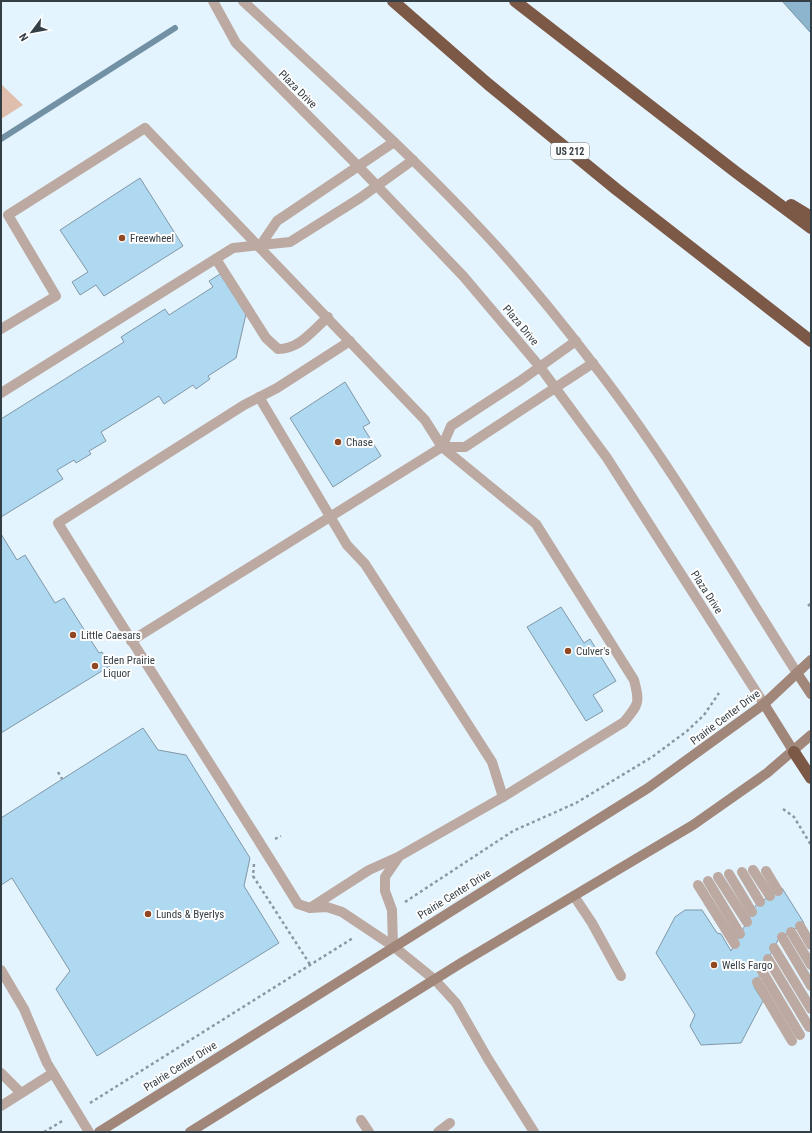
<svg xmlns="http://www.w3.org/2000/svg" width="812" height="1133" viewBox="0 0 812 1133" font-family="'Roboto Condensed',sans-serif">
<rect width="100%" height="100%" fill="#e4f4fe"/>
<!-- green -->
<polygon fill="#dfbeae" points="1,84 23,105 1,119"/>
<!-- water -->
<polygon fill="#8db5cd" stroke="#7291a4" points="782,1 811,1 811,32 810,32"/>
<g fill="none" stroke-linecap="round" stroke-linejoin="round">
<!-- stream -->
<polyline stroke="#7291a4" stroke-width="6" points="1,139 175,28"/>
</g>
<!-- building -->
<g fill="#afd8f1" stroke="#8098a7">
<polygon points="140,178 183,246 104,296 96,285 80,295 72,282 88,272 60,230"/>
<polygon points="220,274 246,314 236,358 208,376 210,379 196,389 193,385 164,404 159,396 101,432 106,441 89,451 91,454 76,463 74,460 57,470 63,479 1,517 1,419 124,342 121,337 165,309 169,315 213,287 209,281"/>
<polygon points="345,382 370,423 363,427 381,456 333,487 290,418"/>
<polygon points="1,534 17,560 25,555 55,603 64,598 99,653 102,652 110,666 1,733"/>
<polygon points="561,607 584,643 590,639 616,681 593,695 603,711 586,721 527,627"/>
<polygon points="143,728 158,750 186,755 250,858 244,886 279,943 97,1056 56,989 70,971 12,878 1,885 1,818"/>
<polygon points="782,888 804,923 778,940 754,987 763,1001 741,1043 701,1045 690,1026 695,1015 656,953 675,917 685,910 702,910 717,933 721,934 731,951 756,905"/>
</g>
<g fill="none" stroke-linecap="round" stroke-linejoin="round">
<!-- path -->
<g stroke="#8b98a1" stroke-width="2.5" stroke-dasharray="3 3" stroke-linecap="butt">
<polyline points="808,606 811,603"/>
<polyline points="58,772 62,779"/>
<polyline points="783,809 794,817 811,845"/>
<polyline points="275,839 281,836"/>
<polyline points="254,864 253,876 311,966"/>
<polyline points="405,902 513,831 576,803 652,757 687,731 704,715 719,693"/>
<polyline points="90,1103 353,938"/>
<polyline points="44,1132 64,1120"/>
</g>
<!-- service -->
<g stroke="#bca9a1" stroke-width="10">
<polyline points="260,246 277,221 394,142"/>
<path d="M 216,259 L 266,338 L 278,349 C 300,349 313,330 328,317"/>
<path d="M 1,329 L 56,296 L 8,215 L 145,128 L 425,420 L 442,447 L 536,524 L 634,680 C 640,703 639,704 624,722 L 503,797 L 398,857 L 369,870 L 310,908"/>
<path d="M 350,341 L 277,388 L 244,405 L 58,523 C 137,651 219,776 298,904 L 310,908 L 327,907 L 342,912 L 393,946 L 435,980 L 456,1003 L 488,1059 L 534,1132"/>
<polyline points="1,393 233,248 290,242 360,198 413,160"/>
<polyline points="259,397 347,545 365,564 492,762 503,797"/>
<polyline points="442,447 451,426 520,381 576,341"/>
<polyline points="131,641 442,447 465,447 593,363"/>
<polyline points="753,870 770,896"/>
<polyline points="766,871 778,891"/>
<polyline points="742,872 760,902"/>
<polyline points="729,874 752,912"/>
<polyline points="718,877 747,922"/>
<polyline points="708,881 740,934"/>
<polyline points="698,885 735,944"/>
<polyline points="574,896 592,923 621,976"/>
<polyline points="800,926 811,945"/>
<polyline points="791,932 811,965"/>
<polyline points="782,937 811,986"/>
<polyline points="393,946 392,910 385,891 385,877 398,858"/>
<polyline points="774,948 811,1009"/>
<polyline points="768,959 809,1027"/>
<polyline points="1,970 24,1009 47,1063 89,1132"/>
<polyline points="762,971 800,1035"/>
<polyline points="757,982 792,1041"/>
<polyline points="1,1073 21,1093"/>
<polyline points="1,1106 53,1073"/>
<polyline points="361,1120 369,1132"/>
<polyline points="438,1132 450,1123"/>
</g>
<!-- tertiary -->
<g stroke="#bca9a1" stroke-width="10">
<polyline points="213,1 236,43 359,167 464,277 540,367 607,458 764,704"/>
<path d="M 243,1 C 330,82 419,161 499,249 C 531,285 562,323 591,361 C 668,459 730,568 797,673"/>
</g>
<!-- secondary -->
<g stroke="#a1867a" stroke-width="10">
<polyline points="797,673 811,694"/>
<polyline points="764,704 794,752"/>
<polyline points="99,1132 648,788 764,704 811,660"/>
<polyline points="190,1132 461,963 693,825 767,773 811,735"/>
</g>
<!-- motorway -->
<g stroke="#7c5846" stroke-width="12">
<polyline points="393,1 488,84 616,189 811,341"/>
<polyline points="515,1 737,173 811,228"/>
<polyline points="791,205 811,217"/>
<polyline points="794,752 811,778"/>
</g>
</g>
<!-- markers -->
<g fill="#8f4822" stroke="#fefefe" stroke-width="1.5">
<circle cx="122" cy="238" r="4"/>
<circle cx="338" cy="442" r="4"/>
<circle cx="73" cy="635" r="4"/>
<circle cx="568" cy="651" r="4"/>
<circle cx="95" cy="666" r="4"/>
<circle cx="148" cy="914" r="4"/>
<circle cx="714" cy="965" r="4"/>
</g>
<g text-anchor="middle" stroke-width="4" stroke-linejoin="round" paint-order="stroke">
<!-- shield labels -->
<rect fill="#fefefe" stroke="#71787c" stroke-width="1" x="551" y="143" width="38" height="16" rx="3"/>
<g font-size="10" font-weight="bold" fill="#343e45">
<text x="570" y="155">US 212</text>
</g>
<!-- street labels -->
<g font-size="11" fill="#343e45" stroke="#fefefe">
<text transform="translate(298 89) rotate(45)" y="4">Plaza Drive</text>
<text transform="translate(521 325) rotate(50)" y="4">Plaza Drive</text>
<text transform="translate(707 592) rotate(57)" y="4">Plaza Drive</text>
<text transform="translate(725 717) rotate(-37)" y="4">Prairie Center Drive</text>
<text transform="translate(454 894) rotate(-32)" y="4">Prairie Center Drive</text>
<text transform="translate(180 1066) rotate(-32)" y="4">Prairie Center Drive</text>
</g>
<!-- poi labels -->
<g font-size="11" fill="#343e45" stroke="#fefefe" text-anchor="start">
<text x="130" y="242">Freewheel</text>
<text x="346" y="446">Chase</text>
<text x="81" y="639">Little Caesars</text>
<text x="576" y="655">Culver's</text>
<text x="103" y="664">Eden Prairie<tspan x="103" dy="13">Liquor</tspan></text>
<text x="156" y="918">Lunds &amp; Byerlys</text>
<text x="722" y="969">Wells Fargo</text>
</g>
</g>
<!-- border -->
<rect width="812" height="1133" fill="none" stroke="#343e45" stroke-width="4"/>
<!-- north arrow -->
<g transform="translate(32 32) rotate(238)" stroke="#fefefe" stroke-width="3" paint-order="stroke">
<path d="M0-3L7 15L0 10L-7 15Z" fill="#343e45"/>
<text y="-6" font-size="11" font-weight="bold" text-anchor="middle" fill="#343e45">N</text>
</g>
</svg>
